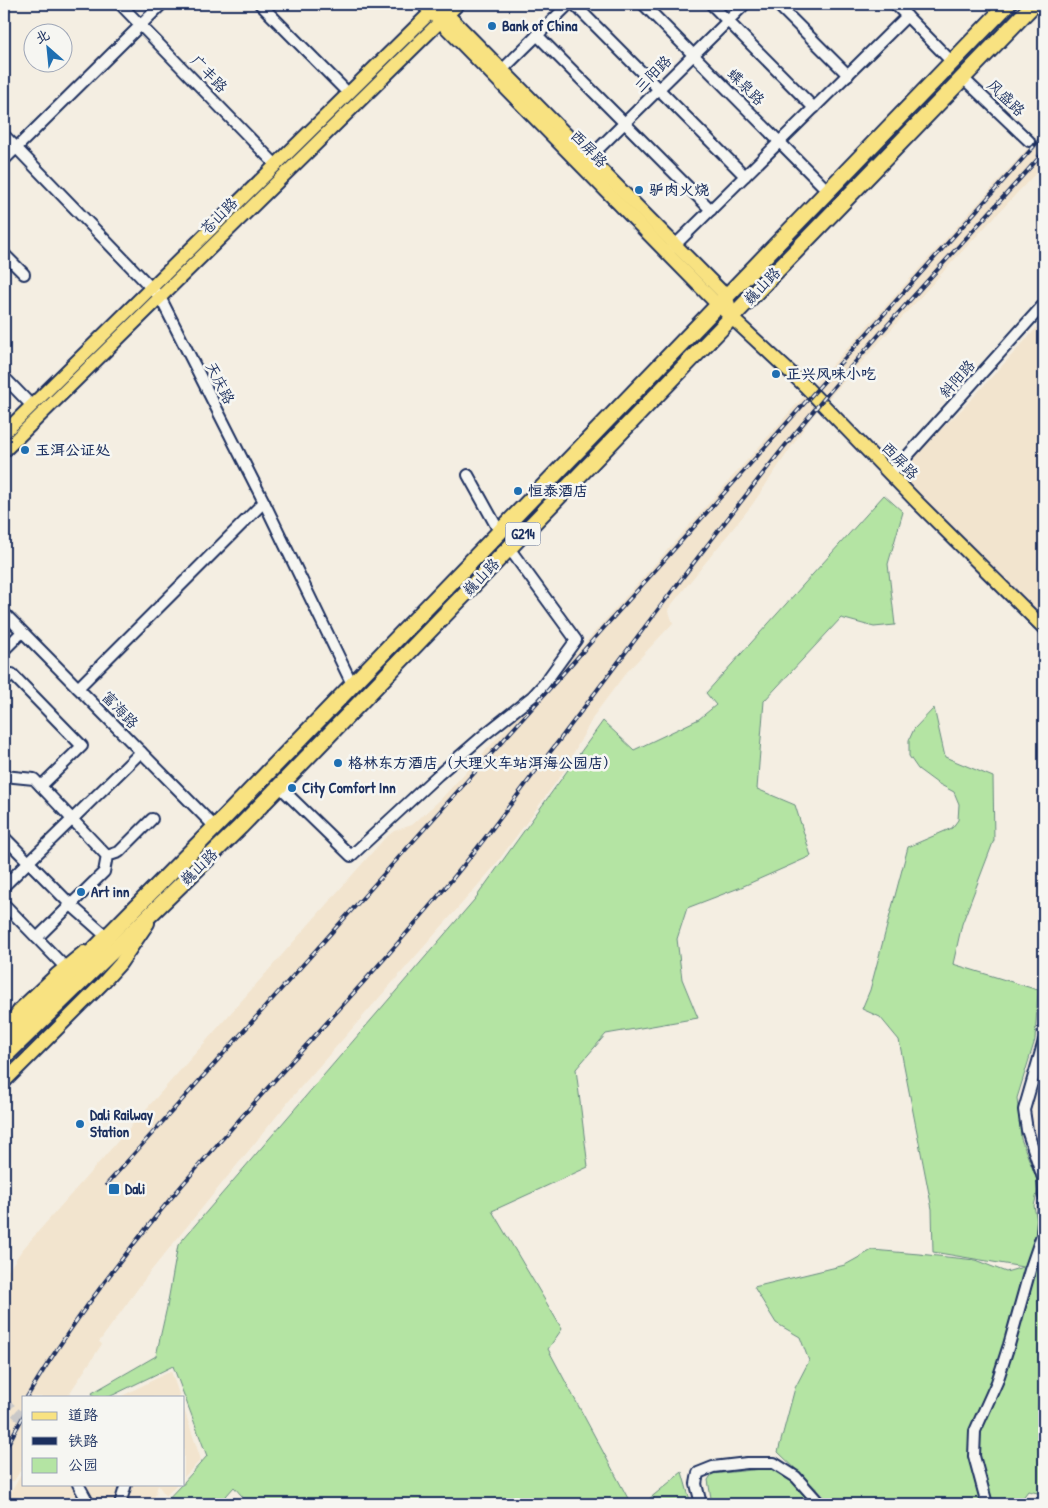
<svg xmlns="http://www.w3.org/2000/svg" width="1048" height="1508" viewBox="0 0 1048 1508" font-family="'Patrick Hand','LXGW WenKai TC',sans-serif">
<rect width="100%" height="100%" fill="#f4eee2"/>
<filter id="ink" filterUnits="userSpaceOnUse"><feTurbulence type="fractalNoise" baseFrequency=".02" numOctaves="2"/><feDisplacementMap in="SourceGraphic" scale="10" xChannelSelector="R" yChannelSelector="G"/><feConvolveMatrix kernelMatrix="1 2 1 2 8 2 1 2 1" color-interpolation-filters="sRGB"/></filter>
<g filter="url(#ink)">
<!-- built -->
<g fill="#f2e4ce">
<polygon points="1044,130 1044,159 1037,166 1036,173 953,261 811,418 752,505 668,609 673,623 625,674 595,714 562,774 493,868 293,1096 150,1272 99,1342 102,1344 67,1397 24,1397 24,1465 14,1481 11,1481 4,1493 4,1277 22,1250 384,839 394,831 412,825 440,800 576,653 796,405"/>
<polygon points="1044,320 1044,617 897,472 964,407"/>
<polygon points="171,1371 180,1397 120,1397"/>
<polygon points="184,1409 201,1460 184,1477"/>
<polygon points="24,1470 24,1484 177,1484 166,1496 158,1485 153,1504 4,1504"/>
</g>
<!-- green -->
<g fill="#b4e4a3" stroke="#688a80">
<polygon points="884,495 903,512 888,564 895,625 874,627 841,618 764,701 757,789 795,805 811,856 739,888 687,908 677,939 682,979 698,1018 606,1034 576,1069 588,1167 492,1211 562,1329 548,1349 631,1504 249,1504 234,1487 219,1504 163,1504 182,1484 184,1484 184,1482 207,1456 173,1366 109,1397 94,1397 92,1393 156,1356 167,1307 178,1245 475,899 603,721 634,750 699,719 716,705 706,693"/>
<polygon points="934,708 945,757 993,777 994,840 962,924 953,964 1038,990 1035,1040 1017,1098 1021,1139 1039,1185 1034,1206 1044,1255 1044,1482 1038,1493 1028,1491 1022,1499 1022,1504 832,1504 778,1452 795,1388 809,1361 800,1337 776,1323 754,1287 845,1265 872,1250 919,1254 975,1260 1006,1272 1023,1267 933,1252 932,1209 899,1040 880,1017 862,1009 870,990 908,847 952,828 958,820 959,804 954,792 937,783 918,769 909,756 909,740 914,729"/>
<polygon points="773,1468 793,1479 816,1504 712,1504 708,1480 712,1474"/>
<polygon points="682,1472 691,1504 643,1504"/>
</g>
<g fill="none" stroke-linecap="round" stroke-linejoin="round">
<!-- minor-tunnel -->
<g stroke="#c9c8c8" stroke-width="10" stroke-dasharray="10 5" stroke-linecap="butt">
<polyline points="1029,141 1044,157"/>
<polyline points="4,1402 24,1420"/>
</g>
<!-- minor casing -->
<g stroke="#1b2f5e" stroke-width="14">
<g id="minor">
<polyline points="120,4 276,165"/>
<polyline points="260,4 348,93"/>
<polyline points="574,4 745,176"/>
<polyline points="643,4 828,191"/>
<polyline points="711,4 814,108"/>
<polyline points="777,4 848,75"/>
<polyline points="895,4 952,62"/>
<polyline points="537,35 711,210"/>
<polyline points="497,75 569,4"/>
<polyline points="963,78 1029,141"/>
<polyline points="4,135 160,297 264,502 352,684"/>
<polyline points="4,160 162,4"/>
<polyline points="584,163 745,4"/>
<polyline points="671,249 907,16"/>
<polyline points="4,254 24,274"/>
<polyline points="4,377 32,406"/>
<polyline points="891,474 1044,304"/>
<polyline points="468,475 499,531"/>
<polyline points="4,613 215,827"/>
<polyline points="4,650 22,632"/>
<polyline points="4,682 12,674 82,746 41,786"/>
<polyline points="78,688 264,502"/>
<polyline points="4,776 34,779 107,856"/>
<polyline points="279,786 351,856 438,775 484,735 533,696 544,684 576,640 509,548"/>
<polyline points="4,837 71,905 107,937"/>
<polyline points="107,856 119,852 152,819"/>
<polyline points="4,886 141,752"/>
<polyline points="4,904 65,967"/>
<polyline points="37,938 104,872 107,856"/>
<polyline points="1044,1041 1024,1110 1027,1130 1043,1178 1044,1196"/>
<polyline points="78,1484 89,1504"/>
<polyline points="120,1504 126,1484"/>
<polyline points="701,1504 696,1484 698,1473 713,1467 747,1463 774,1463 796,1477 820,1504"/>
<polyline points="987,1504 974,1456 975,1431 997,1382 1009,1345 1030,1270 1042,1235 1044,1207"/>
</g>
</g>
<!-- major casing -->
<g stroke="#1b2f5e" stroke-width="16">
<g id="major">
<polyline points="423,4 718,305 805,386 919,504 1044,628"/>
<polyline points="442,9 726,296 729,305"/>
<polyline points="4,433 439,4"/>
<polyline points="4,451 458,4"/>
<polyline points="4,1031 21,1008 56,975 84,952"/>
<polyline points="4,1082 102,984 120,964 148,923"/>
</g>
</g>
<!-- highway casing -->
<g stroke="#1b2f5e" stroke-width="19">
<g id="highway">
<polyline points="4,1041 227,815 1008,4"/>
<polyline points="4,1057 240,827 1034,4"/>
</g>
</g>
<!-- minor -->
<use href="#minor" stroke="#f6f6f2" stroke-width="10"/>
<!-- major -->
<use href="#major" stroke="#f8e281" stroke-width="12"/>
<!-- highway -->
<use href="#highway" stroke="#f8e281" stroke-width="15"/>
<!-- rail casing -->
<g stroke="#1b2f5e" stroke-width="4">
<g id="rail">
<polyline points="107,1184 1044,135"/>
<path d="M 27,1397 C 145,1199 319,1044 463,866 C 497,824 528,780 561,738 C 631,645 700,553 772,462 C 857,354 953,254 1044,152"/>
<polyline points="4,1451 24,1415"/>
</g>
</g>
<!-- rail -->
<use href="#rail" stroke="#f6f6f2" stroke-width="2" stroke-dasharray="5.5" stroke-linecap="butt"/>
</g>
</g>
<!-- markers -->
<g fill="#1f6fb2" stroke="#f6f6f2" stroke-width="2">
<circle cx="492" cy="26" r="5"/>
<circle cx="639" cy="190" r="5"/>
<circle cx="776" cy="374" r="5"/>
<circle cx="25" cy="450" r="5"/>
<circle cx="518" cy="491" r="5"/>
<circle cx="338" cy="763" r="5"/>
<circle cx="292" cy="788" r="5"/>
<circle cx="81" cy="892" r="5"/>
<circle cx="80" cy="1124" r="5"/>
<rect x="108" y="1183" width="12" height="12" rx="2.5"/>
</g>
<g text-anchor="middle" stroke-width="5" stroke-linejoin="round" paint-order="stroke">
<!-- shield labels -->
<rect fill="#f6f6f2" stroke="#5d6b8a" stroke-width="1" x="505.5" y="522.5" width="35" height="23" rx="4"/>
<g font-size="14" font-weight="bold" fill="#1b2f5e">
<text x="523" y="539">G214</text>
</g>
<!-- poi labels -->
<g font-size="15" font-weight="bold" fill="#1b2f5e" stroke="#f6f6f2" text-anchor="start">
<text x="502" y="31">Bank of China</text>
<text x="649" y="195">驴肉火烧</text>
<text x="786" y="379">正兴风味小吃</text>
<text x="35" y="455">玉洱公证处</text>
<text x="528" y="496">恒泰酒店</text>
<text x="348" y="768">格林东方酒店（大理火车站洱海公园店）</text>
<text x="302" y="793">City Comfort Inn</text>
<text x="91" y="897">Art inn</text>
<text x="90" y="1120">Dali Railway<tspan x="90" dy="17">Station</tspan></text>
<text x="125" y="1194">Dali</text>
</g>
<!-- street labels -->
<g font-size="15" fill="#1b2f5e" stroke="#f6f6f2">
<text transform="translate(209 74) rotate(46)" y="5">广丰路</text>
<text transform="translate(653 74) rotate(-45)" y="5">三阳路</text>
<text transform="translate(746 87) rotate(45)" y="5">蝶泉路</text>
<text transform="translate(1006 98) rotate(44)" y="5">风盛路</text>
<text transform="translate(589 149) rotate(46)" y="5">西屏路</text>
<text transform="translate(219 216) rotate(-45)" y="5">苍山路</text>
<text transform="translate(762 286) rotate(-46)" y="5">巍山路</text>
<text transform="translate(957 379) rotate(-48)" y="5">斜阳路</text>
<text transform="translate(220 383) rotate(63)" y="5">天庆路</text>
<text transform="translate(900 461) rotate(46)" y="5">西屏路</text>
<text transform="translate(481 577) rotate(-46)" y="5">巍山路</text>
<text transform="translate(120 710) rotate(46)" y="5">富海路</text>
<text transform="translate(199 867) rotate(-44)" y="5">巍山路</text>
</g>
</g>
<!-- margin -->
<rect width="1048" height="1508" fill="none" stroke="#f6f6f2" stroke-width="20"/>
<rect x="10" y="10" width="1028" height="1488" fill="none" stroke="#1b2f5e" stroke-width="2" filter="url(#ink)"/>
<!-- legend -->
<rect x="22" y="1396" width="162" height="90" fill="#f6f6f2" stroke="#9ea6b7"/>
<rect x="32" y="1412" width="25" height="8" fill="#f8e281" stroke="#9ea6b7"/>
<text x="68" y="1420" font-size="15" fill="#1b2f5e">道路</text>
<rect x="32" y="1437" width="25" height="8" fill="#1b2f5e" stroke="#9ea6b7"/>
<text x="68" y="1446" font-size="15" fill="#1b2f5e">铁路</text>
<rect x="32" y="1458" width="25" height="15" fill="#b4e4a3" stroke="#9ea6b7"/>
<text x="68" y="1470" font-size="15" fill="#1b2f5e">公园</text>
<!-- north arrow -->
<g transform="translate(48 48) rotate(333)"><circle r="24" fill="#f6f6f2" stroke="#9ea6b7"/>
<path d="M0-4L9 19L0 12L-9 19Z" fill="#1f6fb2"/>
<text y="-8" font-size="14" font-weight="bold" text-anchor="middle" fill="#1b2f5e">北</text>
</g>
</svg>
